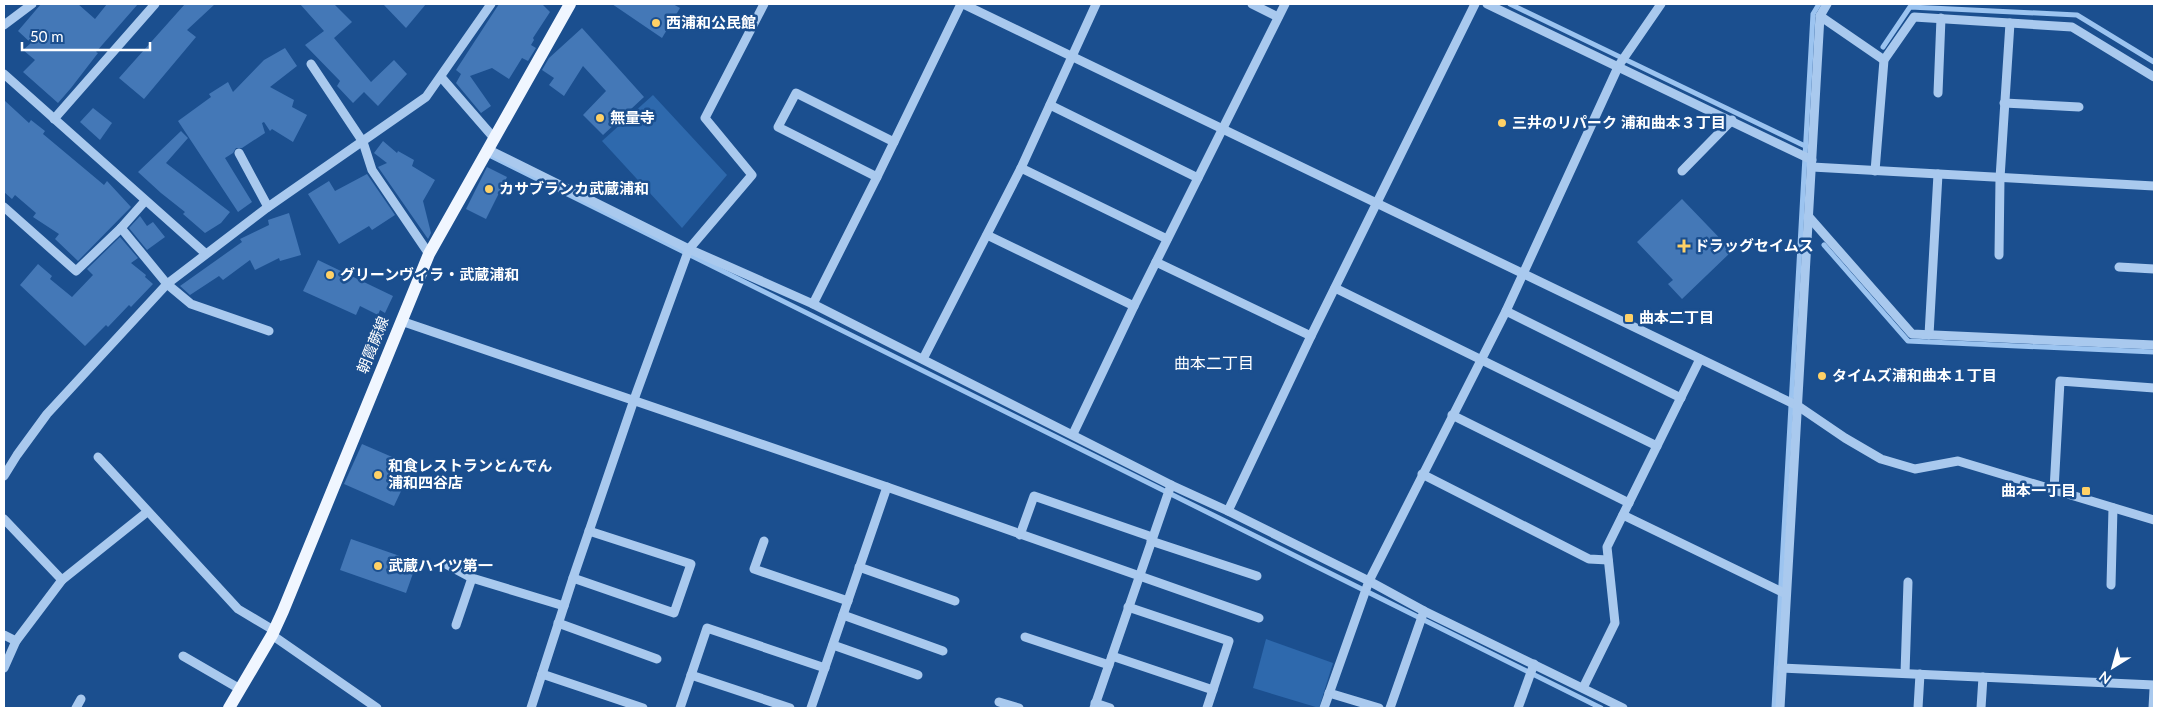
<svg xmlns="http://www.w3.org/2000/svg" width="2158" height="712" viewBox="0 0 2158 712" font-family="Lato,'Noto Sans JP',sans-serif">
<rect width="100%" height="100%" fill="#1b4f8f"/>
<!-- green -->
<g fill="#2e69ad">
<polygon points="653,95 727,175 682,228 602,141"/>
<polygon points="1266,639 1333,663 1319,708 1253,688"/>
</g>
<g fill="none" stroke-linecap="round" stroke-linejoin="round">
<!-- stream -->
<g stroke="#9cc4f0" stroke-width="5">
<polyline points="1510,4 1805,146"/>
<polyline points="1883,47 1910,7 2077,15 2154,62"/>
<polyline points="491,156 1601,708"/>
<polyline points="1824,245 1908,341 2154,352"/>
<polyline points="1774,708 1813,14 1819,4"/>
</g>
</g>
<!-- building -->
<g fill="#4478b7">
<polygon points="41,4 78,4 95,19 107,4 138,4 96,52 98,53 71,88 58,103 23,72 35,60 23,50 31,43 18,31"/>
<polygon points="185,4 215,4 187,30 196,37 144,99 119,78"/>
<polygon points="300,4 334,4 352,22 334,38 371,82 394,60 407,74 378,106 364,92 353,103 337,86 340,81 305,45 324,31"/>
<polygon points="383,4 426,4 406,28"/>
<polygon points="499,4 542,4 550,12 533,38 534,40 531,45 536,48 528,61 522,58 509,79 492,68 470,76 491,106 481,113 456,83 461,74 456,70"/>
<polygon points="612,4 673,4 680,8 662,38"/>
<polygon points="582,28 644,97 603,135 583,115 606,91 583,66 564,96 549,85 554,78 542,70 549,58"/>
<polygon points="285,48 297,66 270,87 294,100 292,107 307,115 293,142 272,129 270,131 264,122 262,123 265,133 242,148 236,148 233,153 225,158 252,202 238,212 178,121 211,97 209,94 228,82 233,92 264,60"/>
<polygon points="4,100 29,123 31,120 45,131 43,134 104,185 107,181 131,207 78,261 55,239 59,234 33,217 36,213 15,195 12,199 4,192"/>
<polygon points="93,108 112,123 100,140 80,122"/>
<polygon points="181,131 188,138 166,163 230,212 221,223 205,233 183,214 185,212 161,193 138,172"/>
<polygon points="383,141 397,153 398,151 414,160 412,166 435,180 423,201 431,233 428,239 378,167 387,163 374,153"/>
<polygon points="487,167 507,177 486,219 466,209"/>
<polygon points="367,174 395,215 372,230 369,226 339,244 308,194 329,181 335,191"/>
<polygon points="1682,199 1732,251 1682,299 1668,284 1673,280 1637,242"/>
<polygon points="289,213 301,255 280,261 279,258 255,270 250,260 223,280 219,276 190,295 180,286 242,242 240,239 269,225 268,220"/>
<polygon points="140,216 147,226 153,222 165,237 147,250 129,228"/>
<polygon points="120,237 138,258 131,263 146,275 145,277 153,284 131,307 129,305 108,327 106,325 85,346 20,285 38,264 52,276 50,279 72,297 93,275 87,269"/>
<polygon points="318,260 393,296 385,313 380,310 378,315 360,306 356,315 303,291"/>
<polygon points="362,444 413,466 394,506 344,484"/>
<polygon points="351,539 417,562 406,593 340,570"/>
</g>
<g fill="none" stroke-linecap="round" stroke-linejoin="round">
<!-- minor -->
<g stroke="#a9c9ee" stroke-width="9">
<polyline points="963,4 1798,406 1845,438 1881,459 1915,469 1958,461 2154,520"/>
<polyline points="1252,4 1278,17"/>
<polyline points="1487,4 1812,160"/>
<polyline points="1820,16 1884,60"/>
<polyline points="4,25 32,4"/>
<polyline points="311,64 363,142 372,170 429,254"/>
<polyline points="4,74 205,253"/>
<polyline points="441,77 494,138"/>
<polyline points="1938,93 1941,18"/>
<polyline points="2004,103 2079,107"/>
<polyline points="1050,105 1198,178"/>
<polyline points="54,119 155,4"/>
<polyline points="487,149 689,249 813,304 1171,485 1228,511 1369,581 1424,611 1623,708"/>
<polyline points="239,153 268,207"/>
<polyline points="1812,167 2154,186"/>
<polyline points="1021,168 1167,239"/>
<polyline points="1682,171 1732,120"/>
<polyline points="1875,171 1884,60 1914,17 2072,27 2154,77"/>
<polyline points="877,177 778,127 796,93 894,142"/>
<polyline points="4,207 76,271 121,228 145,201"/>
<polyline points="1809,217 1912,334 2154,345"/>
<polyline points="121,228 167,284 191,304 269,331"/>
<polyline points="987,235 1134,306"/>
<polyline points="1999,255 2000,178 2010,23"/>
<polyline points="1156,262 1311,336"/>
<polyline points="2119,267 2154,269"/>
<polyline points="1335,288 1657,446"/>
<polyline points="813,304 877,177 961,4"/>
<polyline points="1506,311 1681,398"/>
<polyline points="401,321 887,487 1259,618"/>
<polyline points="1929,335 1938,174"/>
<polyline points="923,359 1021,168 1096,4"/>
<polyline points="1452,415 1629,503"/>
<polyline points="1073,434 1134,306 1285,4"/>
<polyline points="98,457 238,609 275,631"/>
<polyline points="1422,474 1589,559 1608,560"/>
<polyline points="4,476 17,455 47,414 167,284 268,207 426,97 491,4"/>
<polyline points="2054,490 2060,381 2154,388"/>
<polyline points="1228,511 1311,336 1475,4"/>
<polyline points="1623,515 1786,594"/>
<polyline points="4,519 62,580 147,512"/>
<polyline points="1020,535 1034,496 1152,537"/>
<polyline points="764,541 754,569 848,601"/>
<polyline points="1151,541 1257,576"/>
<polyline points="444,563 472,578 564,606"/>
<polyline points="859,567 955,601"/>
<polyline points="573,578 674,613 691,564 589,531"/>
<polyline points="2111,585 2113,508"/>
<polyline points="1128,607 1229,641 1207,708"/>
<polyline points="843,615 943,651"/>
<polyline points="558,623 657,659"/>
<polyline points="456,625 472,578"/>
<polyline points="4,635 16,641"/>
<polyline points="272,635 377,708"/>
<polyline points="1025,637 1109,665"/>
<polyline points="833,645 918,675"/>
<polyline points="183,656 240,689"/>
<polyline points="1112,656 1213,690"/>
<polyline points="4,668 16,641 62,580"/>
<polyline points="1781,668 2154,685"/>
<polyline points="1905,673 1908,582"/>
<polyline points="542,674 643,708"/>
<polyline points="691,675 790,708"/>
<polyline points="1583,688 1615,623 1607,547 1700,359"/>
<polyline points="1329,693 1379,708"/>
<polyline points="999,702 1019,708"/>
<polyline points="1095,703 1110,708"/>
<polyline points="76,708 81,699"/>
<polyline points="531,708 573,578 636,394 689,249 752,175 705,118 764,4"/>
<polyline points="680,708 707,628 825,668"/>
<polyline points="811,708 887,487"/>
<polyline points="1094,708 1171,485"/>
<polyline points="1324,708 1369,581 1506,311 1619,65 1661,4"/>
<polyline points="1390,708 1424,611"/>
<polyline points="1518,708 1534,664"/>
<polyline points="1780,708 1820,16 1827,4"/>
<polyline points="1918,708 1920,674"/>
<polyline points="1981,708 1983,677"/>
<polyline points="2153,708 2154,689"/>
</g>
<!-- major -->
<polyline stroke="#f0f6ff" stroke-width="12" points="229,708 272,635 283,611 429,254 570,4"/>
</g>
<!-- markers -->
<g fill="#ffd166" stroke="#1b4f8f" stroke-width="2">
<circle cx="656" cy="23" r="5"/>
<circle cx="600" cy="118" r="5"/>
<circle cx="1502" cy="123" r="5"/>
<circle cx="489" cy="189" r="5"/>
<path d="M1681.5 238.5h5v5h5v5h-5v5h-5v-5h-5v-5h5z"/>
<circle cx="330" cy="275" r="5"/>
<rect x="1624" y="313" width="10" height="10" rx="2.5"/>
<circle cx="1822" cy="376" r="5"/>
<circle cx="378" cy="475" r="5"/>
<rect x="2081" y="486" width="10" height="10" rx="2.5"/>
<circle cx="378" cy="566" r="5"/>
</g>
<g text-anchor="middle" stroke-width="5" stroke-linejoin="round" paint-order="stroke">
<!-- poi labels -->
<g font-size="15" font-weight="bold" fill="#fff" stroke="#1b4f8f" text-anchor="start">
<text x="666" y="28">西浦和公民館</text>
<text x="610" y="123">無量寺</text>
<text x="1512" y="128">三井のリパーク 浦和曲本３丁目</text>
<text x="499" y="194">カサブランカ武蔵浦和</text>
<text x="1694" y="251">ドラッグセイムス</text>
<text x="340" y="280">グリーンヴィラ・武蔵浦和</text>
<text x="1639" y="323">曲本二丁目</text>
<text x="1832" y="381">タイムズ浦和曲本１丁目</text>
<text x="388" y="471">和食レストランとんでん<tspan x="388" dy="17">浦和四谷店</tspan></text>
<text x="2076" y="496" text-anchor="end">曲本一丁目</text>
<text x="388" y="571">武蔵ハイツ第一</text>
</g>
<!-- street labels -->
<g font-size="15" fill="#fff" stroke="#1b4f8f">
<text transform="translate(373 345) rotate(-68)" y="5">朝霞蕨線</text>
</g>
<!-- neighbourhood labels -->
<g font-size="16" fill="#fff" stroke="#1b4f8f">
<text x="1214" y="369">曲本二丁目</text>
</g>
</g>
<!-- border -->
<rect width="2158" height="712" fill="none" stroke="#ffffff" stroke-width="10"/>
<!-- north arrow -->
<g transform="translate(2113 667) rotate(217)" stroke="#1b4f8f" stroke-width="4" paint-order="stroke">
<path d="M0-4L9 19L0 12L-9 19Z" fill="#ffffff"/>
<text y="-8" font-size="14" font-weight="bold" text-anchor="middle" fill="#ffffff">N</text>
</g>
<!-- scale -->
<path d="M22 42v8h128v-8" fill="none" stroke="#ffffff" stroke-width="2.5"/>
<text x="30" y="42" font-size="15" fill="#ffffff" stroke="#1b4f8f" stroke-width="4" paint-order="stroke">50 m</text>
</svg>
